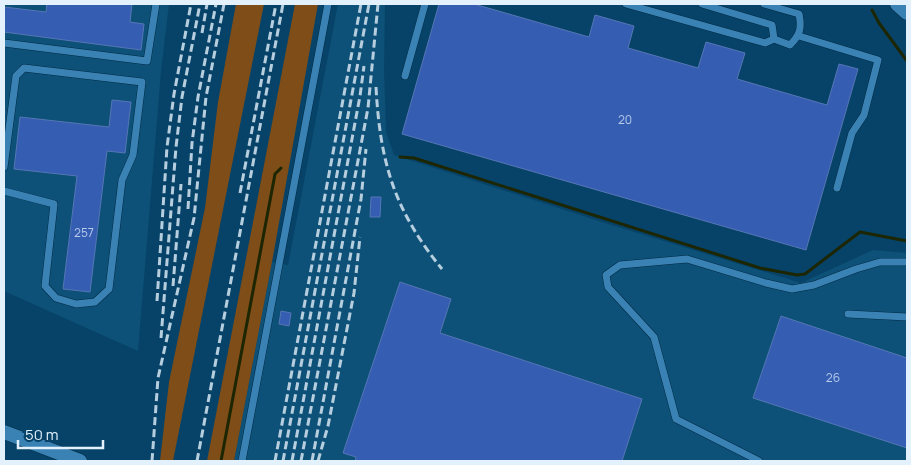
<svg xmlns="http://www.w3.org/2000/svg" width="911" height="465" viewBox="0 0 911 465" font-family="Manrope,sans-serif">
<rect width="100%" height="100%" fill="#074368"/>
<!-- built -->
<g fill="#0d5178">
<polygon points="4,4 169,4 161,71 138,351 4,291"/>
<polygon points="338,4 385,4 384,70 386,132 394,155 605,223 801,283 873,250 907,253 907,461 234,461 272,262 288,265"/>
</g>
<!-- green -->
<g fill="#7f4d18">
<polygon points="236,4 264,4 173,461 160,461 169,382 205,208 218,102"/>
<polygon points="295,4 318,4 272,262 234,461 207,461"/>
</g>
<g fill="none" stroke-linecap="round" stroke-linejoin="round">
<!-- stream -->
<g stroke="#1d2603" stroke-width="3">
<polyline points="872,10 879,23 907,61"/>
<polyline points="400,157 414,158 760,268 797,275 805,274 860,232 907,241"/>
<polyline points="221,461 275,174 281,168"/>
</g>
</g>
<!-- building -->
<g fill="#355eb3" stroke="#5576b5">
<polygon points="47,4 132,4 130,22 144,24 141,50 4,32 4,7 46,12"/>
<polygon points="439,4 474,4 589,37 595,15 634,26 628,48 698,68 706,42 745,53 737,79 827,105 839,64 858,69 806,250 402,134"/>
<polygon points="112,100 131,102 125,153 107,151 90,292 63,289 77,176 14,169 20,117 109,127"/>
<polygon points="371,197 381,197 380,217 370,217"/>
<polygon points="400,282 451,299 440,333 642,399 622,461 355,461 356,457 343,453"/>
<polygon points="281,311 291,313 289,326 279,324"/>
<polygon points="781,316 907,358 907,448 753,398"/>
</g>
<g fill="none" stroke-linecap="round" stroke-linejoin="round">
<!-- lane casing -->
<g stroke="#012942" stroke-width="8">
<g id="lane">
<polyline points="626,4 765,43 774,39"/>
<path d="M 702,4 L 772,25 L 774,39 L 790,45 C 800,35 802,28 799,14 L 764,4"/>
<polyline points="799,36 878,60 864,115 852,133 837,188"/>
<polyline points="4,43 147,61 156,4"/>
<polyline points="405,76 425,4"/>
<polyline points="4,167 16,76 24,68 142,82 133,155 122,180 109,289 95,302 76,304 56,298 45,286 54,204 4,191"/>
<polyline points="848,314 907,317"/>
<polyline points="242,461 328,4"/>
<polyline points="759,461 676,419 654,337 608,287 606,275 620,265 687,259 766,283 792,289 814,285 856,269 880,262 907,262"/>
</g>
</g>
<!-- street casing -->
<g stroke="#012942" stroke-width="15">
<g id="street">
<polyline points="897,4 907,13"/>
<polyline points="4,432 80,461"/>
</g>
</g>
<!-- lane -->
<use href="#lane" stroke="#3b82b4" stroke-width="7"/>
<!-- street -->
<use href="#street" stroke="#3b82b4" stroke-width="14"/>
<!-- rail -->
<g stroke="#b6cede" stroke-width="3" stroke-dasharray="8 4" stroke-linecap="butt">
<polyline points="202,33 207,4"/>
<path d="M 376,87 C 380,162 394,210 442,269"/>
<polyline points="240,193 276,4"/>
<polyline points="188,209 192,143 198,97 216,4"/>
<polyline points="173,286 181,184"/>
<polyline points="157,301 167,147 174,94 191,4"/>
<polyline points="161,338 176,147 182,97 200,4"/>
<polyline points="152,461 158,378 194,218 206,97 224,4"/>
<polyline points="197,461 283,4"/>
<polyline points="275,461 361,4"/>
<polyline points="283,461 369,4"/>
<polyline points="292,461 360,96 364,66"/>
<polyline points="301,461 368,108 378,4"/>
<polyline points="312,461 361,199 366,149"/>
<polyline points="318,461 328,426 354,293 360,237"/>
</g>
</g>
<g text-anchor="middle" stroke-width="4" stroke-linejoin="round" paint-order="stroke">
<!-- number labels -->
<g font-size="12" fill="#b8ccea">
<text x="625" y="124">20</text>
<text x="84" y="237">257</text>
<text x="833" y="382">26</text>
</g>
</g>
<!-- border -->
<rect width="911" height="465" fill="none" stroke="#e3f1fc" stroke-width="10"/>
<!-- scale -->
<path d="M18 440v8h85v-8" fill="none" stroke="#e3f1fc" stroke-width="2.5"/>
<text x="25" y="440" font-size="15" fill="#e3f1fc" stroke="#074368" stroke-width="4" paint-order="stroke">50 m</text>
</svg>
